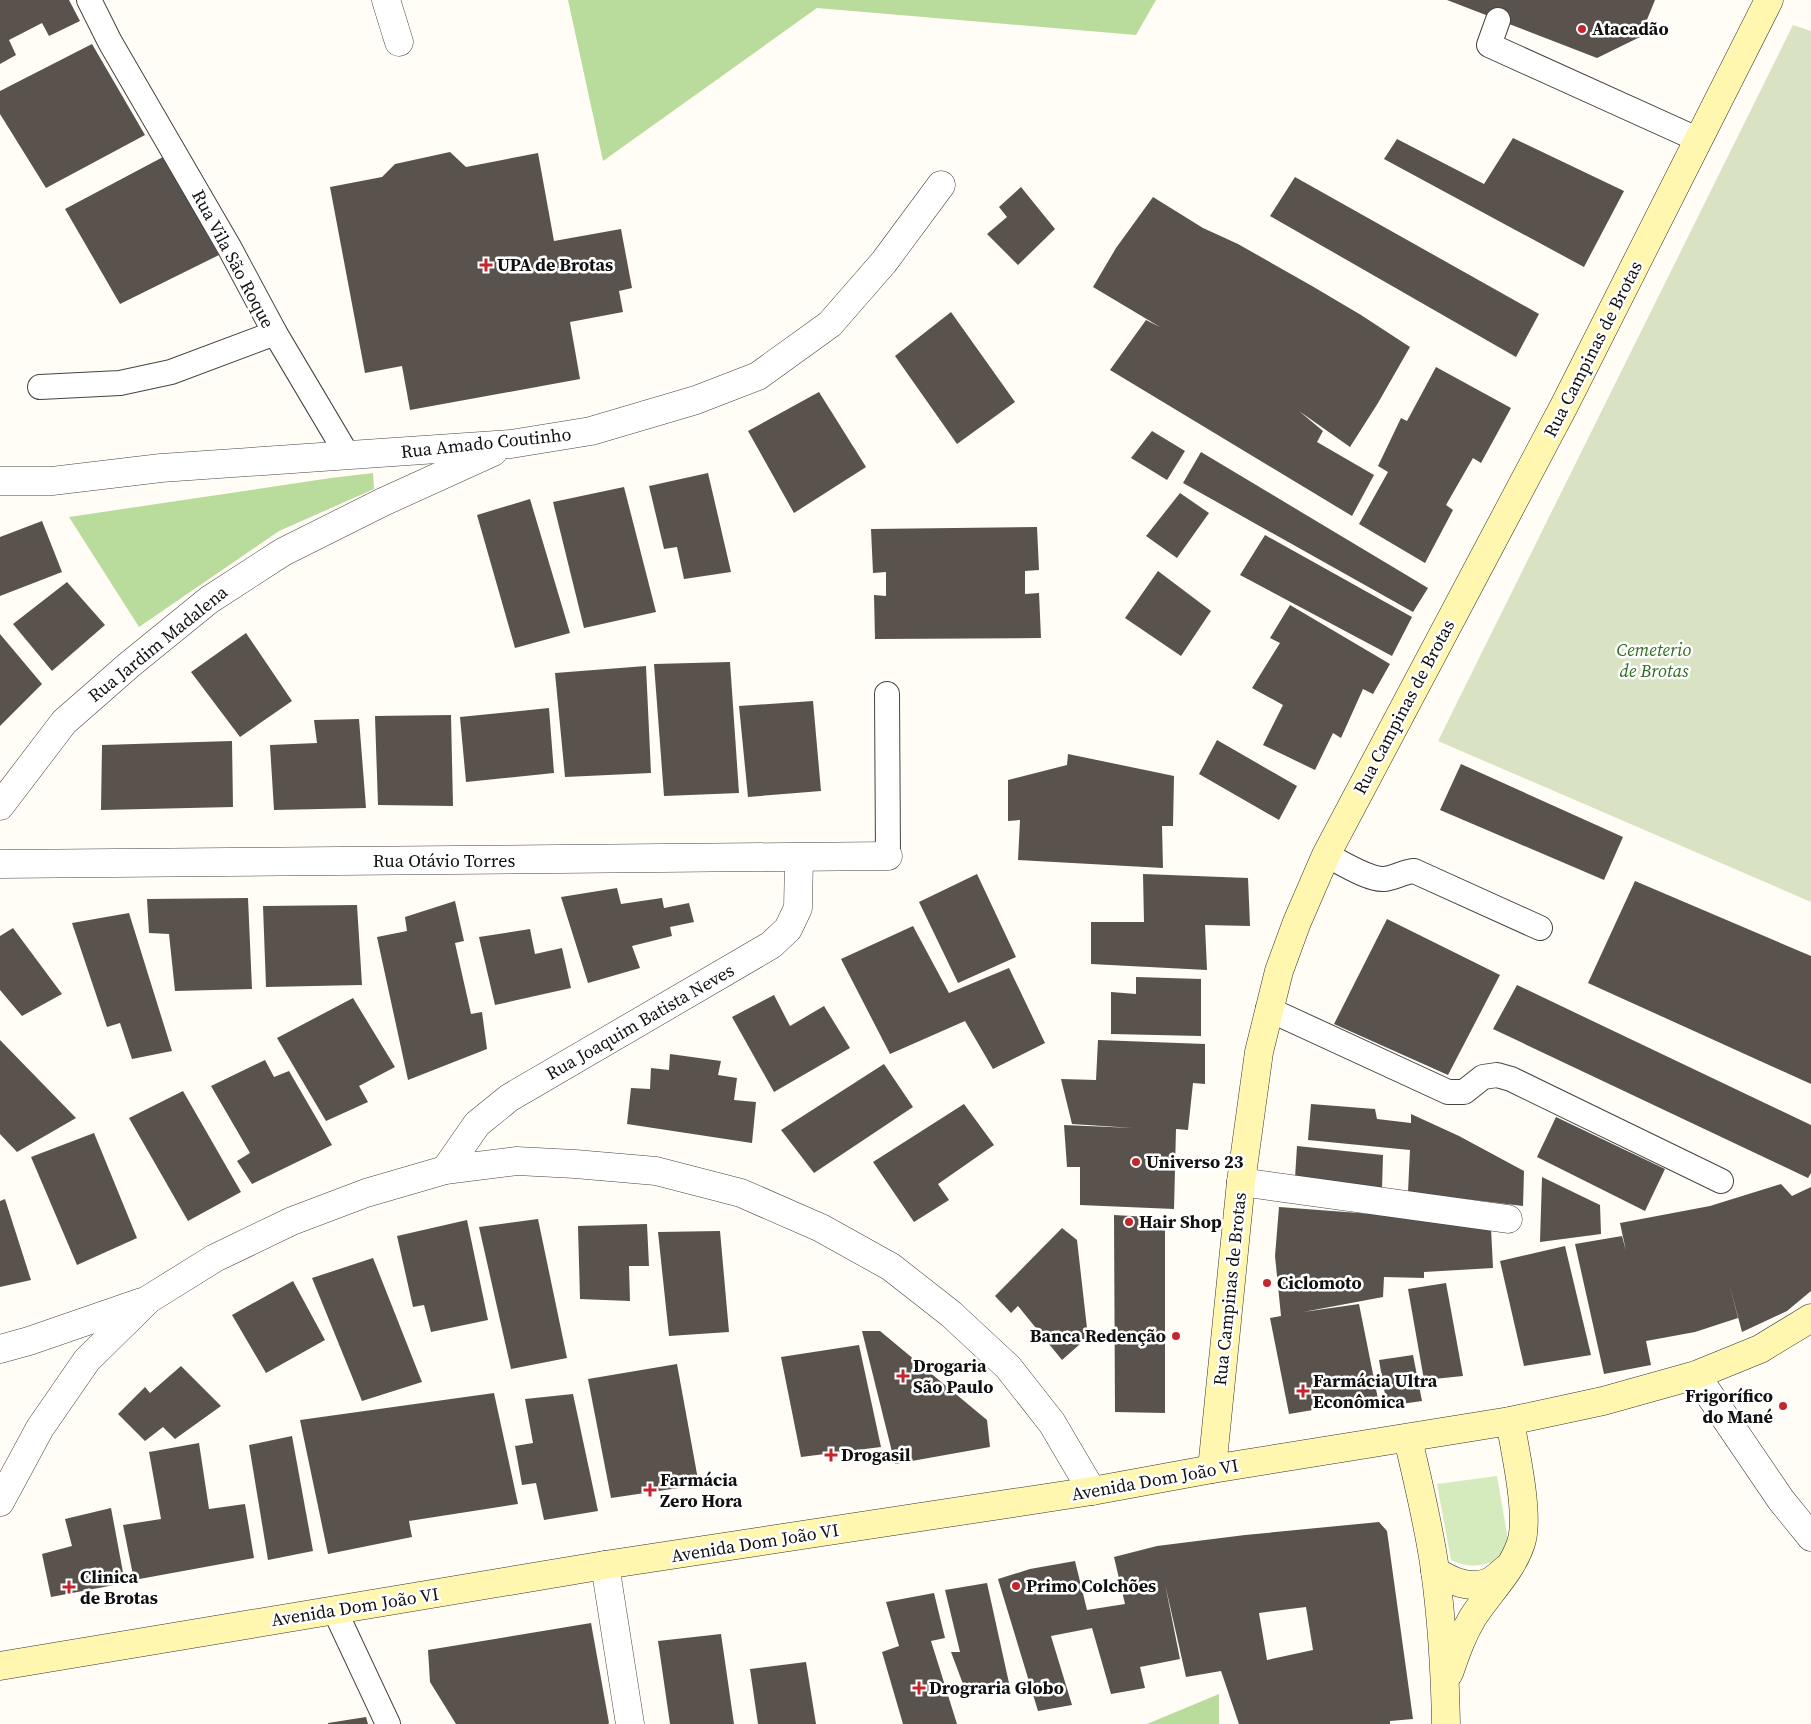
<svg xmlns="http://www.w3.org/2000/svg" width="1811" height="1724" viewBox="0 0 1811 1724" font-family="'Source Serif 4',serif">
<rect width="100%" height="100%" fill="#fffdf5"/>
<!-- green -->
<path fill="#d5ebbd" d="M 1497,1476 L 1508,1540 L 1502,1558 C 1483,1566 1471,1569 1451,1560 L 1437,1484 Z"/>
<!-- forest -->
<g fill="#b9dc9c">
<polygon points="568,0 1156,0 1136,35 817,8 603,161"/>
<polygon points="373,473 374,489 279,531 139,627 69,517 331,478"/>
<polygon points="1219,1694 1219,1724 1147,1724"/>
</g>
<!-- cemetery -->
<polygon fill="#d9e3c4" points="1793,25 1811,31 1811,902 1438,741"/>
<!-- building -->
<g fill="#5a524d" fill-rule="evenodd">
<polygon points="0,0 69,0 80,21 49,36 42,23 9,40 16,55 0,64"/>
<polygon points="1447,0 1655,0 1640,37 1597,58"/>
<polygon points="92,44 145,135 46,188 0,114 0,91"/>
<polygon points="1513,138 1624,191 1584,267 1384,159 1397,139 1484,184"/>
<polygon points="450,152 466,167 538,153 554,241 621,229 632,288 619,291 623,312 570,322 580,379 410,410 402,366 365,373 330,187 382,177 395,164"/>
<polygon points="163,157 219,255 120,304 65,209"/>
<polygon points="1295,177 1539,314 1516,357 1270,216"/>
<polygon points="1021,187 1055,229 1018,265 987,234 1007,217 999,207"/>
<polygon points="1153,197 1203,228 1238,244 1312,286 1361,315 1410,347 1378,403 1350,447 1299,411 1323,431 1317,442 1374,475 1352,516 1110,370 1146,320 1160,327 1093,287 1116,248"/>
<polygon points="951,312 1015,402 957,444 895,356"/>
<polygon points="1436,367 1511,408 1481,463 1473,458 1446,505 1453,510 1425,563 1359,524 1388,472 1378,466 1401,418 1407,421"/>
<polygon points="819,392 866,467 794,513 748,431"/>
<polygon points="1152,431 1185,451 1167,480 1131,458"/>
<polygon points="1201,452 1428,588 1413,612 1183,483"/>
<polygon points="708,473 731,572 684,579 677,547 664,549 649,486"/>
<polygon points="624,487 656,612 584,628 553,502"/>
<polygon points="1180,493 1209,513 1177,558 1146,536"/>
<polygon points="530,499 570,633 515,648 477,515"/>
<polygon points="42,521 62,572 0,596 0,537"/>
<polygon points="1037,527 1039,570 1025,571 1025,594 1039,593 1041,638 875,639 874,595 886,596 886,572 873,573 871,529"/>
<polygon points="1265,535 1412,617 1392,656 1240,575"/>
<polygon points="1158,571 1211,611 1181,656 1125,618"/>
<polygon points="67,582 105,625 52,671 13,624"/>
<polygon points="1290,605 1390,664 1373,694 1363,689 1341,738 1333,733 1315,770 1263,745 1283,705 1252,688 1280,643 1270,638"/>
<polygon points="246,633 292,701 240,737 191,672"/>
<polygon points="0,634 42,684 0,726"/>
<polygon points="730,662 739,793 664,796 654,664"/>
<polygon points="646,666 651,773 565,777 555,673"/>
<polygon points="813,701 821,791 748,797 739,706"/>
<polygon points="549,708 554,773 466,782 460,717"/>
<polygon points="451,715 453,806 378,805 375,716"/>
<polygon points="359,719 366,808 274,810 270,745 317,743 314,720"/>
<polygon points="1217,740 1297,786 1279,820 1199,774"/>
<polygon points="232,741 233,807 101,810 102,745"/>
<polygon points="1068,754 1174,776 1173,826 1162,826 1163,868 1018,860 1020,820 1008,821 1008,780 1067,765"/>
<polygon points="1461,764 1623,837 1604,880 1440,810"/>
<polygon points="977,874 1016,957 958,983 919,902"/>
<polygon points="1143,874 1248,878 1250,926 1205,925 1207,970 1091,964 1091,922 1144,922"/>
<polygon points="1635,881 1811,956 1811,1084 1588,983"/>
<polygon points="617,888 621,904 662,898 664,908 689,903 694,922 670,927 672,936 632,946 640,968 588,983 561,897"/>
<polygon points="248,898 252,989 175,991 169,934 149,933 147,899"/>
<polygon points="455,901 464,941 455,943 471,1014 482,1012 487,1049 408,1080 377,937 407,931 405,917"/>
<polygon points="357,905 362,985 266,987 263,906"/>
<polygon points="129,913 172,1051 132,1059 120,1023 107,1027 72,923"/>
<polygon points="1387,919 1500,975 1448,1075 1334,1024"/>
<polygon points="913,926 949,993 1009,968 1045,1043 993,1069 965,1021 890,1054 841,959"/>
<polygon points="13,928 62,994 22,1016 0,990 0,936"/>
<polygon points="530,929 535,954 562,948 571,988 495,1005 479,937"/>
<polygon points="1136,977 1201,979 1201,1036 1111,1034 1111,992 1136,994"/>
<polygon points="1517,985 1811,1125 1811,1173 1808,1178 1493,1029"/>
<polygon points="774,995 790,1026 824,1006 850,1048 774,1092 732,1017"/>
<polygon points="353,998 395,1067 359,1086 368,1102 326,1121 277,1038"/>
<polygon points="0,1040 76,1118 17,1152 0,1134"/>
<polygon points="1098,1040 1205,1044 1205,1084 1193,1083 1188,1130 1176,1129 1174,1209 1080,1205 1080,1167 1067,1167 1064,1125 1133,1128 1072,1124 1061,1079 1096,1080"/>
<polygon points="670,1054 721,1061 718,1075 737,1078 734,1100 756,1102 752,1143 627,1124 631,1088 650,1089 651,1068 669,1070"/>
<polygon points="265,1060 274,1077 289,1071 332,1145 252,1184 237,1161 250,1153 211,1086"/>
<polygon points="884,1064 913,1107 814,1173 781,1130"/>
<polygon points="183,1091 241,1192 188,1221 129,1118"/>
<polygon points="964,1104 994,1145 938,1184 949,1200 914,1222 873,1162"/>
<polygon points="1311,1104 1375,1109 1377,1119 1411,1123 1411,1114 1459,1136 1524,1171 1523,1206 1408,1192 1410,1150 1308,1140"/>
<polygon points="1556,1117 1665,1169 1645,1211 1537,1157"/>
<polygon points="94,1133 137,1238 77,1265 31,1157"/>
<polygon points="1297,1146 1383,1155 1382,1189 1295,1178"/>
<polygon points="1542,1177 1600,1205 1601,1234 1540,1242"/>
<polygon points="1781,1184 1792,1196 1811,1187 1811,1291 1787,1311 1742,1332 1729,1283 1738,1318 1695,1332 1646,1341 1651,1365 1604,1374 1575,1244 1622,1236 1626,1251 1620,1223 1710,1206"/>
<polygon points="5,1199 31,1280 0,1287 0,1201"/>
<polygon points="1279,1207 1385,1215 1491,1228 1493,1268 1424,1272 1424,1278 1384,1277 1383,1297 1303,1312 1359,1304 1378,1399 1289,1414 1270,1318 1281,1316 1275,1256"/>
<polygon points="1114,1215 1165,1218 1165,1413 1115,1412"/>
<polygon points="538,1219 567,1358 511,1369 479,1227"/>
<polygon points="467,1220 488,1320 431,1332 424,1305 413,1307 397,1236"/>
<polygon points="647,1224 649,1266 629,1266 630,1301 580,1299 578,1226"/>
<polygon points="1062,1228 1077,1240 1088,1337 1062,1360 1018,1306 1011,1313 995,1296"/>
<polygon points="720,1231 729,1332 669,1336 658,1232"/>
<polygon points="1565,1246 1591,1355 1524,1366 1500,1261"/>
<polygon points="373,1258 422,1382 362,1401 312,1278"/>
<polygon points="293,1281 325,1340 266,1373 232,1315"/>
<polygon points="1446,1283 1463,1376 1424,1380 1408,1289"/>
<polygon points="862,1331 880,1331 987,1420 990,1447 895,1464"/>
<polygon points="859,1345 881,1447 801,1457 781,1357"/>
<polygon points="1413,1355 1422,1401 1387,1406 1379,1360"/>
<polygon points="677,1364 699,1485 611,1498 588,1379"/>
<polygon points="181,1366 221,1406 175,1439 163,1427 145,1441 118,1414 145,1387 150,1393"/>
<polygon points="494,1393 518,1504 409,1521 412,1537 328,1554 300,1420"/>
<polygon points="573,1394 598,1511 544,1520 536,1483 522,1485 515,1446 533,1443 525,1399"/>
<polygon points="292,1436 313,1551 268,1560 249,1445"/>
<polygon points="199,1443 209,1509 245,1504 254,1558 134,1580 123,1525 161,1519 149,1452"/>
<polygon points="111,1508 125,1583 51,1597 42,1554 72,1546 65,1519"/>
<path d="M 1379,1522 L 1387,1531 L 1413,1719 L 1390,1721 L 1390,1724 L 1239,1724 L 1221,1671 L 1186,1677 L 1165,1584 L 1180,1659 L 1140,1667 L 1145,1688 L 1111,1694 L 1092,1628 L 1051,1636 L 1072,1705 L 1038,1711 L 998,1579 L 1030,1569 L 1075,1561 L 1087,1610 L 1125,1604 L 1114,1557 L 1157,1546 L 1245,1535 ZM 1306,1607 L 1313,1650 L 1267,1660 L 1259,1613 Z"/>
<polygon points="987,1583 1009,1683 966,1692 951,1652 960,1652 945,1590"/>
<polygon points="934,1593 945,1638 931,1641 957,1724 903,1724 882,1652 899,1646 886,1602"/>
<polygon points="591,1623 609,1723 608,1724 456,1724 430,1682 428,1650"/>
<polygon points="721,1634 734,1724 670,1724 658,1641"/>
<polygon points="806,1662 816,1724 758,1724 750,1669"/>
<polygon points="366,1717 368,1724 328,1724 328,1723"/>
</g>
<g fill="none" stroke-linecap="round" stroke-linejoin="round">
<!-- lane casing -->
<g stroke="#444" stroke-width="26">
<g id="lane">
<polyline points="1498,20 1489,45 1699,140"/>
<polyline points="275,333 348,456"/>
<polyline points="40,387 120,383 171,372 275,333 229,247 110,42 89,0"/>
<polyline points="887,694 888,856"/>
<path d="M 1326,855 C 1341,862 1368,880 1384,879 C 1394,878 1403,872 1414,871 L 1540,928"/>
<polyline points="1268,1009 1448,1092 1464,1092 1483,1077 1497,1075 1511,1079 1721,1181"/>
<polyline points="335,1611 388,1724"/>
</g>
</g>
<!-- street casing -->
<g stroke="#444" stroke-width="29">
<g id="street">
<polyline points="386,0 399,42"/>
<polyline points="0,481 52,481 161,468 511,444 591,431 696,400 758,376 830,324 884,262 941,185"/>
<polyline points="0,806 64,722 129,665 209,600 283,552 383,502 493,452"/>
<polyline points="0,864 888,856"/>
<polyline points="445,1170 477,1124 509,1098 771,945 788,929 798,908 799,858"/>
<polyline points="1241,1182 1508,1219"/>
<polyline points="0,1349 29,1341 142,1302"/>
<polyline points="1696,1375 1781,1500 1811,1537"/>
<polyline points="0,1502 40,1428 87,1360 149,1299 215,1258 292,1221 366,1193 445,1170 517,1161 575,1164 656,1171 741,1193 821,1228 891,1267 951,1314 1008,1367 1052,1423 1092,1491"/>
<polyline points="605,1565 630,1724"/>
</g>
</g>
<!-- secondary casing -->
<g stroke="#333" stroke-width="29">
<g id="secondary">
<path d="M 1408,1439 C 1418,1482 1429,1526 1435,1570 C 1442,1621 1445,1673 1446,1724"/>
<polyline points="1212,1469 1241,1182 1259,1052 1279,971 1297,922 1326,855 1564,406 1769,0"/>
<path d="M 1435,1571 C 1451,1581 1470,1590 1489,1582 C 1495,1579 1501,1573 1506,1569"/>
<polyline points="0,1666 605,1565 1092,1491 1212,1469 1510,1421 1603,1401 1696,1375 1760,1349 1811,1318"/>
<path d="M 1449,1673 C 1456,1653 1462,1635 1473,1617 C 1489,1592 1512,1571 1521,1543 C 1530,1516 1515,1451 1510,1421"/>
</g>
</g>
<!-- lane -->
<use href="#lane" stroke="#fff" stroke-width="24"/>
<!-- street -->
<use href="#street" stroke="#fff" stroke-width="28"/>
<!-- secondary -->
<use href="#secondary" stroke="#fff6b0" stroke-width="28"/>
</g>
<!-- markers -->
<g fill="#c4262e" stroke="#fff" stroke-width="2">
<circle cx="1582" cy="29" r="5"/>
<path d="M483.5 257.5h5v5h5v5h-5v5h-5v-5h-5v-5h5z"/>
<circle cx="1136" cy="1162" r="5"/>
<circle cx="1129" cy="1222" r="5"/>
<circle cx="1267" cy="1283" r="5"/>
<circle cx="1176" cy="1336" r="5"/>
<path d="M900.5 1368.5h5v5h5v5h-5v5h-5v-5h-5v-5h5z"/>
<path d="M1300.5 1383.5h5v5h5v5h-5v5h-5v-5h-5v-5h5z"/>
<circle cx="1783" cy="1406" r="5"/>
<path d="M828.5 1447.5h5v5h5v5h-5v5h-5v-5h-5v-5h5z"/>
<path d="M647.5 1482.5h5v5h5v5h-5v5h-5v-5h-5v-5h5z"/>
<circle cx="1016" cy="1586" r="5"/>
<path d="M66.5 1579.5h5v5h5v5h-5v5h-5v-5h-5v-5h5z"/>
<path d="M916.5 1680.5h5v5h5v5h-5v5h-5v-5h-5v-5h5z"/>
</g>
<g text-anchor="middle" stroke-width="5" stroke-linejoin="round" paint-order="stroke">
<!-- poi labels -->
<g font-size="18" font-weight="bold" fill="#111" stroke="#fff" text-anchor="start">
<text x="1592" y="35">Atacadão</text>
<text x="497" y="271">UPA de Brotas</text>
<text x="1146" y="1168">Universo 23</text>
<text x="1139" y="1228">Hair Shop</text>
<text x="1277" y="1289">Ciclomoto</text>
<text x="1166" y="1342" text-anchor="end">Banca Redenção</text>
<text x="913" y="1372">Drogaria<tspan x="913" dy="21">São Paulo</tspan></text>
<text x="1313" y="1387">Farmácia Ultra<tspan x="1313" dy="21">Econômica</tspan></text>
<text x="1773" y="1402" text-anchor="end">Frigorífico<tspan x="1773" dy="21">do Mané</tspan></text>
<text x="841" y="1461">Drogasil</text>
<text x="660" y="1486">Farmácia<tspan x="660" dy="21">Zero Hora</tspan></text>
<text x="80" y="1583">Clinica<tspan x="80" dy="21">de Brotas</tspan></text>
<text x="1026" y="1592">Primo Colchões</text>
<text x="929" y="1694">Drograria Globo</text>
</g>
<!-- street labels -->
<g font-size="18" fill="#111" stroke="#fff">
<text transform="translate(233 259) rotate(62)" y="6">Rua Vila São Roque</text>
<text transform="translate(1593 349) rotate(-63)" y="6">Rua Campinas de Brotas</text>
<text transform="translate(486 443) rotate(-6)" y="6">Rua Amado Coutinho</text>
<text transform="translate(158 644) rotate(-39)" y="6">Rua Jardim Madalena</text>
<text transform="translate(1404 707) rotate(-62)" y="6">Rua Campinas de Brotas</text>
<text x="444" y="867">Rua Otávio Torres</text>
<text transform="translate(640 1022) rotate(-30)" y="6">Rua Joaquim Batista Neves</text>
<text transform="translate(1230 1289) rotate(-84)" y="6">Rua Campinas de Brotas</text>
<text transform="translate(1155 1480) rotate(-10)" y="6">Avenida Dom João VI</text>
<text transform="translate(755 1543) rotate(-9)" y="6">Avenida Dom João VI</text>
<text transform="translate(355 1607) rotate(-9)" y="6">Avenida Dom João VI</text>
</g>
<!-- park labels -->
<g font-size="18" font-style="italic" fill="#2f6b1f" stroke="#fff">
<text x="1654" y="656">Cemeterio<tspan x="1654" dy="21">de Brotas</tspan></text>
</g>
</g>
</svg>
